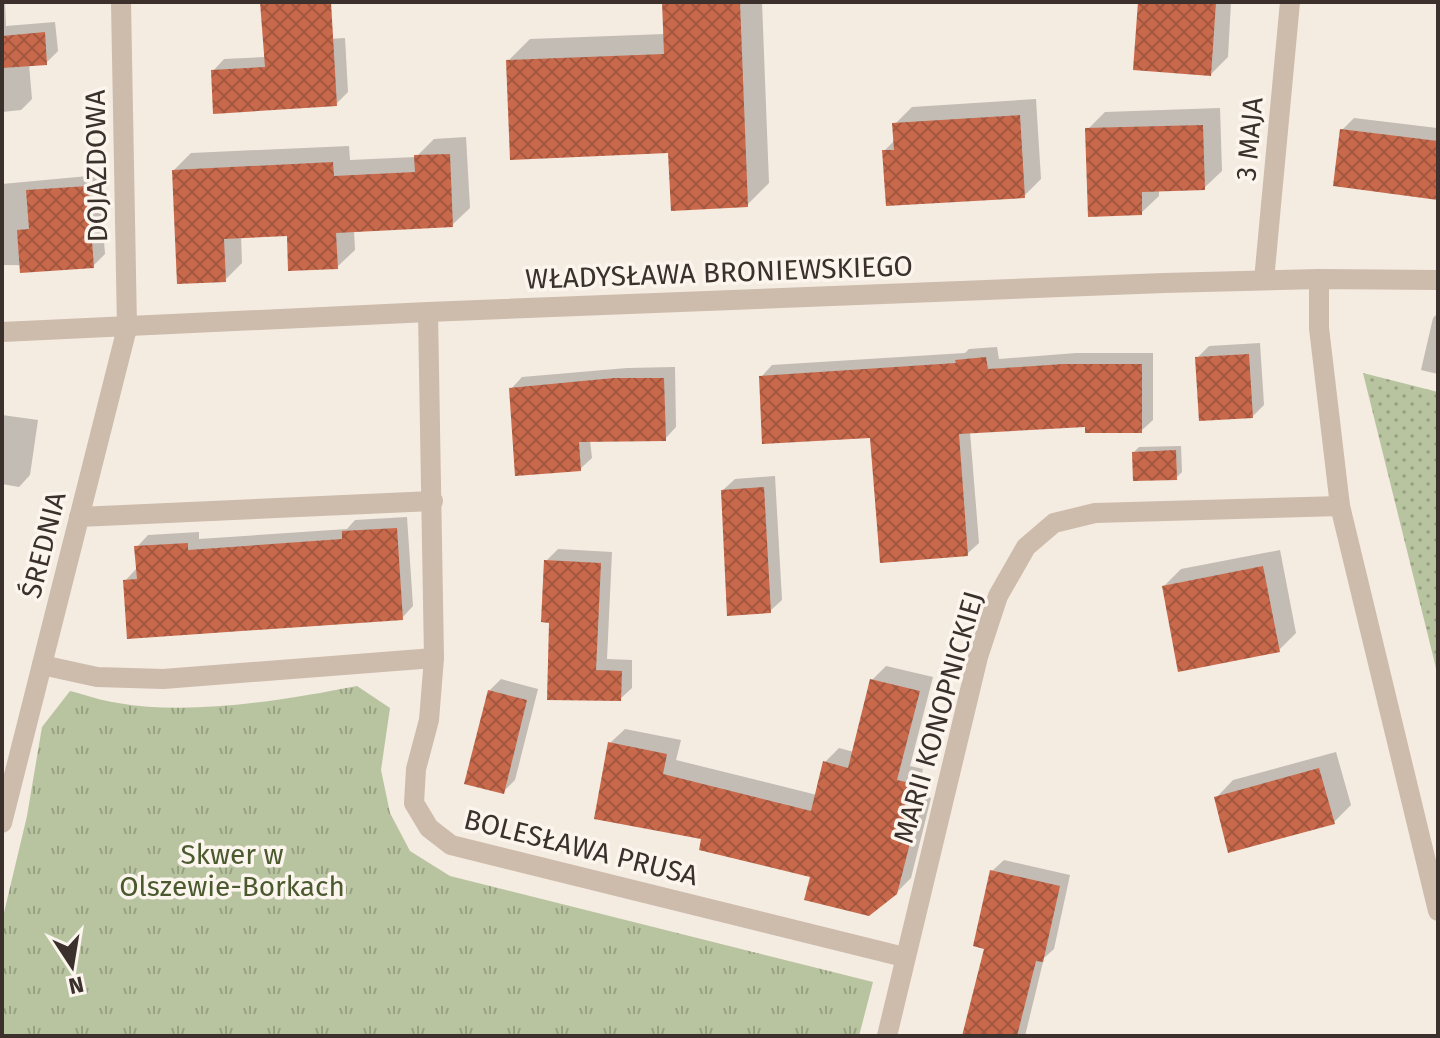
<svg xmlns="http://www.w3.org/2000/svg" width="1440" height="1038" viewBox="0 0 1440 1038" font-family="'Fira Sans',sans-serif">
<defs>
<pattern id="grass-dots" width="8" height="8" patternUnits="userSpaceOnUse" patternTransform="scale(2)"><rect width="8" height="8" fill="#b8c4a0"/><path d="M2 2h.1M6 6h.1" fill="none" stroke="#97a083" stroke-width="1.8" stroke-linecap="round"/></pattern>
<pattern id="park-tufts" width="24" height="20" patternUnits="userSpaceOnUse" patternTransform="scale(2)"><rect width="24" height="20" fill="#b8c4a0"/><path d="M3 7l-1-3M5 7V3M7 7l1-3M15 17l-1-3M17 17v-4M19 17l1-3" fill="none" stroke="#97a083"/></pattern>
<pattern id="building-cross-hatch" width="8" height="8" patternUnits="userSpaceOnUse" patternTransform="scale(2)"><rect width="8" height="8" fill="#c8694b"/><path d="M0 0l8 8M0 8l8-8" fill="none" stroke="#a4573f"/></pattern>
</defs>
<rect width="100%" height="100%" fill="#f4ebe1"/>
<!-- grass -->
<polygon fill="url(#grass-dots)" points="1363,373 1438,392 1438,676"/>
<!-- park -->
<path fill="url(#park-tufts)" d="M 357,686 L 390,708 L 381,770 L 390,813 L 410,851 L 450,876 L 873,982 L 859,1036 L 2,1036 L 2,921 L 27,816 L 42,727 L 70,691 C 86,695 102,701 118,703 C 191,716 285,700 357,686 Z"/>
<!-- shadow -->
<g fill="#0003">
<polygon points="2,2 5,2 6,26 55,22 58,51 46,63 29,64 32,99 21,110 2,112"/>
<polygon points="664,2 762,2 769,183 747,205 670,151 508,61 530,39 665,34"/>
<polygon points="1140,2 1231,2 1228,57 1211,74"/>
<polygon points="345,38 348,92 336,104 213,71 224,59 266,57 277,42"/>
<polygon points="1036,99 1041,179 1024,196 884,151 895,140 895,124 912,107"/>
<polygon points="1220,108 1222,171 1204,188 1159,190 1159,196 1141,213 1088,129 1105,112"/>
<polygon points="1354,118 1437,128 1438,122 1438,198 1342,130"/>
<polygon points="466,137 470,208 452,225 354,230 355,250 337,267 289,234 241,236 242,263 225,280 174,170 191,153 349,146 350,160 416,157 434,139"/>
<polygon points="99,175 105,254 93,266 2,265 2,184"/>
<polygon points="1438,313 1438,374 1421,370 1433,318"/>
<polygon points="1260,343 1264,405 1252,417 1197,358 1209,346"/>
<polygon points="997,347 999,359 1076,353 1153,353 1153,420 1141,431 1087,424 970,432 979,543 967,554 872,436 761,377 772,365 965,353 969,349"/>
<polygon points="675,367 676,427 665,439 590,440 592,458 580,469 511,389 522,377 627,368"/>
<polygon points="2,415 38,420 30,475 19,487 2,484"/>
<polygon points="1181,446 1182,472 1176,478 1134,452 1139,447"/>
<polygon points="775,476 782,600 770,611 723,490 735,479"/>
<polygon points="407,517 413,606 402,618 125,581 136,569 137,547 148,535 199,532 199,539 347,529 355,520"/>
<polygon points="558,549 612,552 607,659 632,660 632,688 620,699 551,621 546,561"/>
<polygon points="1280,550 1296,633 1279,650 1164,586 1181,569"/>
<polygon points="886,666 933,677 910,766 923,769 917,794 931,798 911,878 896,893 812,876 704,837 610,743 625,729 681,740 676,760 817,795 825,762 839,748 854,752 872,680"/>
<polygon points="501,679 538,689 515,780 503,792 489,691"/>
<polygon points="1336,752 1351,805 1334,822 1216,798 1233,780"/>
<polygon points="1004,860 1070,875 1054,949 1044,958 1025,1036 964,1036 987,947 992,871"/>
</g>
<!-- building -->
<g fill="url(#building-cross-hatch)">
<polygon points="260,2 331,2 337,106 213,114 211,70 265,67"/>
<polygon points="662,2 740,2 748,207 671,211 668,153 510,160 506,60 664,54"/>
<polygon points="1138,2 1216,2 1211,76 1133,70"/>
<polygon points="45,32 47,65 2,68 2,36"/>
<polygon points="1020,115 1025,198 886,206 882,150 894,150 892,123"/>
<polygon points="1203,125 1205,190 1142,192 1142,215 1088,217 1085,128"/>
<polygon points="1340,129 1438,141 1438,200 1333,186"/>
<polygon points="450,154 453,227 336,233 338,269 288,271 287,236 224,239 226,282 177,284 172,170 333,162 334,176 415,172 414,155"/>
<polygon points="88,186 94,268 20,273 17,230 29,229 26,190"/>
<polygon points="1249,354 1253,418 1199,421 1195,357"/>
<polygon points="986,357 988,369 1063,364 1142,364 1142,433 1085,433 1085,427 959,434 968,556 880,563 870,438 762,444 759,376 956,363 955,360"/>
<polygon points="614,378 664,378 666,441 579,442 581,471 515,476 509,388"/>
<polygon points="1176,450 1177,480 1133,481 1132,452"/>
<polygon points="764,487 771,613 727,616 721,490"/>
<polygon points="397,528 403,620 127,639 123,580 137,579 134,546 188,543 188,550 342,539 342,531"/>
<polygon points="544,560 601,563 596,670 622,671 621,701 547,700 549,623 541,622"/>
<polygon points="1263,566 1280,652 1178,672 1162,586"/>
<polygon points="870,679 920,691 897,780 910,783 904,808 918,812 897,894 869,916 804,900 810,877 699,850 701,839 594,819 608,742 667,754 663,774 811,811 823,761 848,768"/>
<polygon points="488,690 527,700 504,794 464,784"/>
<polygon points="1319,768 1335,824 1228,853 1214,797"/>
<polygon points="990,870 1060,886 1043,962 1036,961 1017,1036 962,1036 984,949 973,946"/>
</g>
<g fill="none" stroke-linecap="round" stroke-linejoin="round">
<!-- lane -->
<g stroke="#cdbbac" stroke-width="20">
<polyline points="79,517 433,501"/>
<polyline points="42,665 97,677 163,679 434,658"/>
</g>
<!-- street -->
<g stroke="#cdbbac" stroke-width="20">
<polyline points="1319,279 1319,328 1340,506 1438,911"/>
<polyline points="1264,280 1290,2"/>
<polyline points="428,312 434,658 429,720 416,769 414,803 429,828 451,845 904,957"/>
<polyline points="2,332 428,312 1164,283 1319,279 1438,280"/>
<polyline points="2,823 127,328 121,2"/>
<polyline points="887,1036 978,657 998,596 1026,547 1054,523 1095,513 1340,506"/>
</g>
</g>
<g text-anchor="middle" stroke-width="7" stroke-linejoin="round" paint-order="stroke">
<!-- street labels -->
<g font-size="28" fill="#3b302b" stroke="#fbf5ee">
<text transform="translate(1249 139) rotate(-85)" y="10">3 MAJA</text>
<text transform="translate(96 166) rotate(-91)" y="10">DOJAZDOWA</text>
<text transform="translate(719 272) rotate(-2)" y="10">WŁADYSŁAWA BRONIEWSKIEGO</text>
<text transform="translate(43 545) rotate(-76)" y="10">ŚREDNIA</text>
<text transform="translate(938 717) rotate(-74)" y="10">MARII KONOPNICKIEJ</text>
<text transform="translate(581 847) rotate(14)" y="10">BOLESŁAWA PRUSA</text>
</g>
<!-- park labels -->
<g font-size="28" fill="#4a5a2e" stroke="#fbf5ee">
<text x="232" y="864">Skwer w<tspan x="232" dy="32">Olszewie-Borkach</tspan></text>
</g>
</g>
<!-- border -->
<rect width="1440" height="1038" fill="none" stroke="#3b302b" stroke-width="8"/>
<!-- north arrow -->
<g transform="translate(72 966) rotate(168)" stroke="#fbf5ee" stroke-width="6" paint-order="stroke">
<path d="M0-6L14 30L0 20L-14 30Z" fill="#3b302b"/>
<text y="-12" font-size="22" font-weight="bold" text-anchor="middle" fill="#3b302b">N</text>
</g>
</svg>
